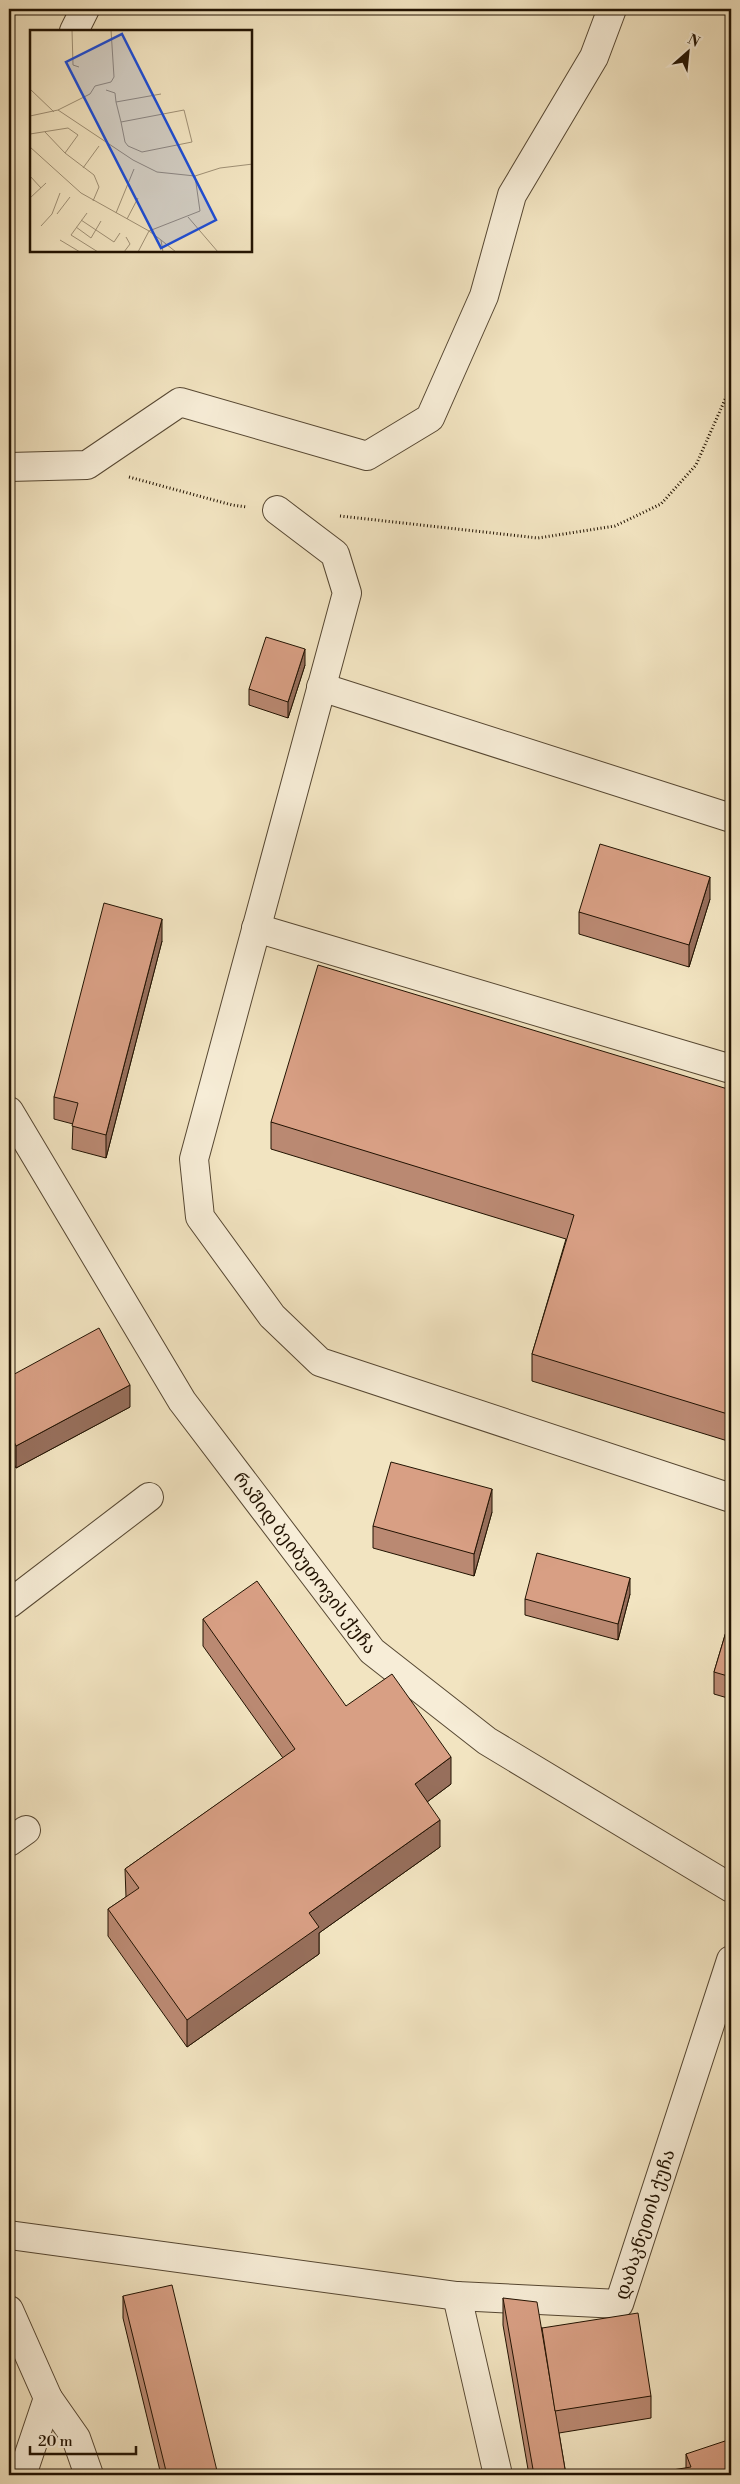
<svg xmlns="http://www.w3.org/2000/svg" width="740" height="2484" viewBox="0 0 740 2484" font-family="'Libre Bodoni','Noto Serif Georgian',serif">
<rect width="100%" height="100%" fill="#f2e4c1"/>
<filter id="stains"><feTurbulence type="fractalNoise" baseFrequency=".004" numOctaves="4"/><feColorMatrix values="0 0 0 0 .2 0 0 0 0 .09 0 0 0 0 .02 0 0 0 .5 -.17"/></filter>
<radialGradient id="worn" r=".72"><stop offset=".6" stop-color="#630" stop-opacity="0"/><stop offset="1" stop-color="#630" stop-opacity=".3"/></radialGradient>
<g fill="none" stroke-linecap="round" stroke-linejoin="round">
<!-- minor casing -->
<g stroke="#564732" stroke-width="30">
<g id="minor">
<polyline points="74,31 85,9"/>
<polyline points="9,467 87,465 180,402 367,456 430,418 484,296 512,195 594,57 612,9"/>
<polyline points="277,510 335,554 347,593 194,1159 200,1217 272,1316 320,1362 731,1498"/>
<polyline points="321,687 731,818"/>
<polyline points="256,928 731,1069"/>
<path id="s1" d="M 9,1111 L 182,1401 L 372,1651 L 487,1741 L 731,1888"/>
<polyline points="9,1604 149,1497"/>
<polyline points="9,1842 26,1830"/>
<path id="s2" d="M 9,2235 L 457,2296 L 619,2304 L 731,1960"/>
<polyline points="457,2296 498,2475"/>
<polyline points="9,2310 48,2398 22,2475"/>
<polyline points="48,2398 76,2438 89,2475"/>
</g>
</g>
<!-- path -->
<g stroke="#221302" stroke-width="3" stroke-dasharray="1 2.5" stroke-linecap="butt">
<polyline points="129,477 232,505 247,507"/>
<polyline points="340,516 538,538 615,526 661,504 696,465 731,386"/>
</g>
<!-- minor -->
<use href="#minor" stroke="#f7edd7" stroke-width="28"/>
</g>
<!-- wall -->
<g fill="#ba8972" stroke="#221302">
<polygon points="305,665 288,718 249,705 249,689"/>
<polygon points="710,899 689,967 579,934 579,912"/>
<polygon points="162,941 106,1158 72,1149 73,1124 54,1119 54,1097"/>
<polygon points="731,1090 731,1442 532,1381 532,1354 566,1239 271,1149 271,1122"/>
<polygon points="9,1377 130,1407 16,1468 9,1454"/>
<polygon points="492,1512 474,1576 373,1548 373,1526"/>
<polygon points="630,1594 618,1640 525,1615 525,1599"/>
<polygon points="731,1615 731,1699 714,1694 714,1672"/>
<polygon points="203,1619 346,1706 451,1784 427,1802 440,1847 319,1933 319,1954 187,2047 108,1936 108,1909 126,1897 125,1869 283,1758 203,1646"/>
<polygon points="123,2296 218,2475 161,2475 123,2318"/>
<polygon points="503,2298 542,2328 651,2396 651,2418 559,2433 566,2475 529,2475 503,2325"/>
<polygon points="686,2454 731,2475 686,2468"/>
</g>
<!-- shaded-wall -->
<g fill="#976f5c" stroke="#221302">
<polygon points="305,649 305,665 288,718 288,702"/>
<polygon points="710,877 710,899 689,967 689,945"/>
<polygon points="162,919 162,941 106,1158 106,1135"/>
<polygon points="130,1385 130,1407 16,1468 16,1446"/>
<polygon points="492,1489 492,1512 474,1576 474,1554"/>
<polygon points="630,1578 630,1594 618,1640 618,1624"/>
<polygon points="451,1757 451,1784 415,1811 415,1784"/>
<polygon points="440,1820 440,1847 319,1933 319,1954 187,2047 187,2020 309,1913"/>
</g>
<!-- building -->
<g fill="#d89f84" stroke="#221302">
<polygon points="266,637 305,649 288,702 249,689"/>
<polygon points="600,844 710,877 689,945 579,912"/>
<polygon points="104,903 162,919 106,1135 72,1126 78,1103 54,1097"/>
<polygon points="318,965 731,1090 731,1415 532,1354 574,1215 271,1122"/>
<polygon points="99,1328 130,1385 16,1446 9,1431 9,1377"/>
<polygon points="391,1462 492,1489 474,1554 373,1526"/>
<polygon points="537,1553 630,1578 618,1624 525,1599"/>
<polygon points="257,1581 346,1706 392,1674 451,1757 415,1784 440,1820 309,1913 319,1927 187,2020 108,1909 139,1888 125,1869 295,1749 203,1619"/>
<polygon points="731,1615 731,1677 714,1672"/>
<polygon points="172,2285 218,2475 167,2475 123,2296"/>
<polygon points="503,2298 537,2302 566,2475 534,2475"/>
<polygon points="638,2313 651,2396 555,2411 542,2328"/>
<polygon points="731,2439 731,2475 641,2475 691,2467 686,2454"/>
</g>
<g text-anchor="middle" stroke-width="4" stroke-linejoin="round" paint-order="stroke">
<!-- street labels -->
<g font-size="18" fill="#221302" stroke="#f7edd7">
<text dy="6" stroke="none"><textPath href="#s1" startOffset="541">რაშიდ ბეიბუთოვის ქუჩა</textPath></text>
<text dy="6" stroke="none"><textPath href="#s2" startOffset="698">დაბაკნეთის ქუჩა</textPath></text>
</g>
</g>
<!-- overview -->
<g transform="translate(30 30)">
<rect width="222" height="222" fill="#f2e4c1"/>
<path fill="none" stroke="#9f9075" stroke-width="1" d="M 42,0 L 43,35 L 49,37M 0,59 L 24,82M 76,60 L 85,63 L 86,72 L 91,92 L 95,112 L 98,116 L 112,122 L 162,112 L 154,80 L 91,92M 86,72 L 131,64M 28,80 L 103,130 L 127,142 L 165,146 L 190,138 L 223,134M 0,86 L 28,80 L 60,64 L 65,56 L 81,52 L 84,47 L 81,0M 15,102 L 35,123 L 64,145 L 69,157 L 63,171M 0,104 L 38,98 L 48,105 L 35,123M 0,117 L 51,163 L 119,201 L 131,210 L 133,222M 53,138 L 69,116M 0,146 L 11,158M 0,168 L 16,153M 57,183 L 41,205 L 68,222M 86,183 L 104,139M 27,184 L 40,167M 158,187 L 188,222M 97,189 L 108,168M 51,190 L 84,212 L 90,203M 11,196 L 22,184 L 30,163M 46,197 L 61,208 L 71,191M 30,210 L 50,222M 131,210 L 146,222M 94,222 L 100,214 L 96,207M 108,222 L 119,201 L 170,181 L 165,146"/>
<path fill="#1d4ed8" fill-opacity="0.15" stroke="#1d4ed8" stroke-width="2.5" d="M 92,4 L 186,190 L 131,218 L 36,32 Z"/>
<rect width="222" height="222" fill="none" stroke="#221302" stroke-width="2.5"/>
</g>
<!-- margin -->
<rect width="740" height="2484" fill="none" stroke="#f2e4c1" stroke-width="30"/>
<rect x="10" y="10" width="720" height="2464" fill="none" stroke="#221302" stroke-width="2.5"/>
<rect x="15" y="15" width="710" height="2454" fill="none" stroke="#221302"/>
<!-- north arrow -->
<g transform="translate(688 52) rotate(27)" stroke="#f7edd7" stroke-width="4" paint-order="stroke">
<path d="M0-4L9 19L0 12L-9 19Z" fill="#221302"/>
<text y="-8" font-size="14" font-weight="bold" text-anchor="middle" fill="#221302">N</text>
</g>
<!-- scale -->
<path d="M30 2446v8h106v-8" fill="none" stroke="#221302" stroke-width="2.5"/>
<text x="38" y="2446" font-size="15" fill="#221302" stroke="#f7edd7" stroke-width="4" paint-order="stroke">20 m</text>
<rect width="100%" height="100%" filter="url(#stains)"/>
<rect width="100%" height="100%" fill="url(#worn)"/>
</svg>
